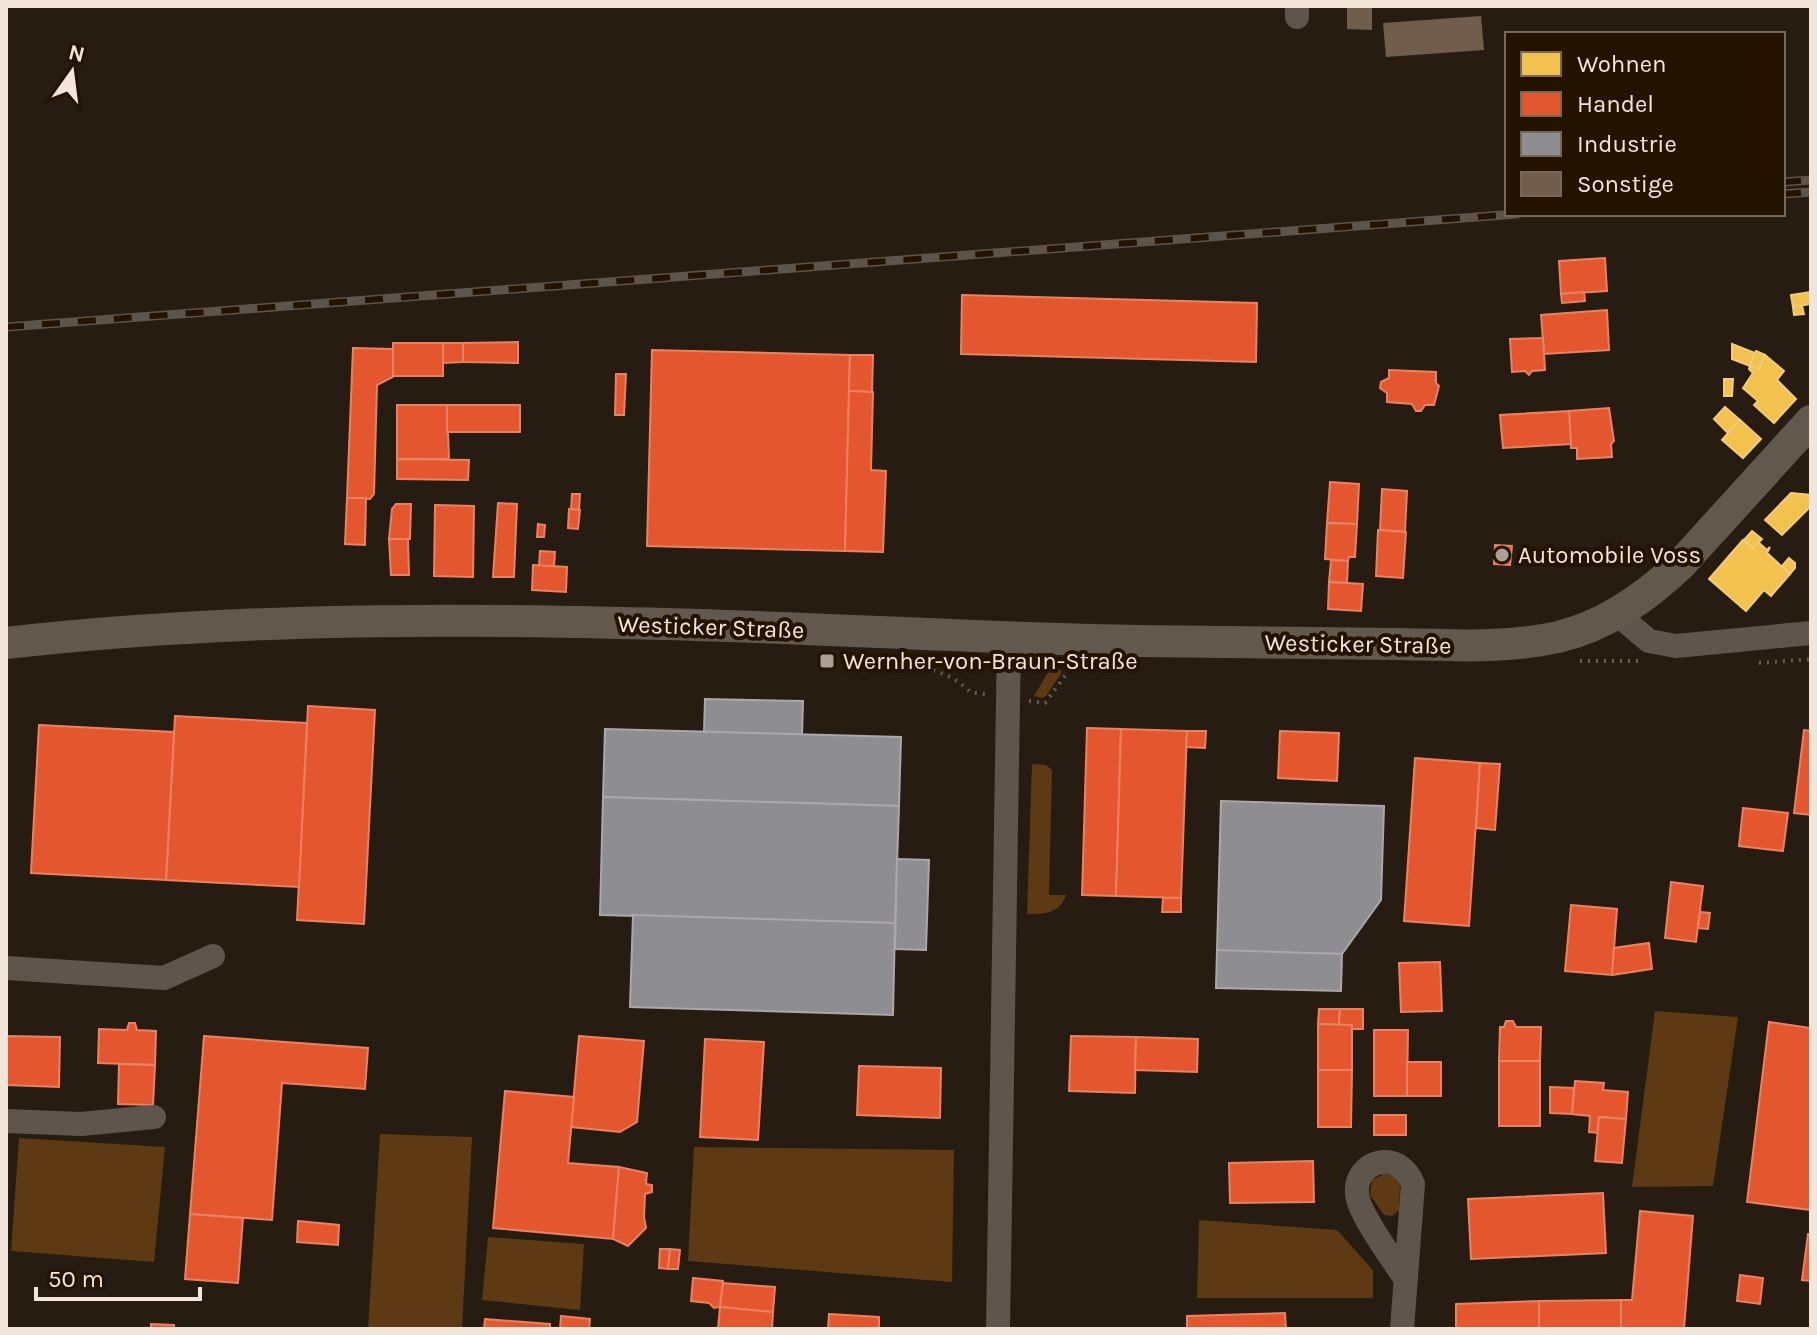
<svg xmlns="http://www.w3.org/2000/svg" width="1817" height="1335" viewBox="0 0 1817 1335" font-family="Karla,sans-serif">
<rect width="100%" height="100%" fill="#271c11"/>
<!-- green -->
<g fill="#5d3914">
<polygon points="1056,667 1062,672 1046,696 1042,698 1034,696 1047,674"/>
<path d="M 1032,764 L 1046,765 L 1052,770 L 1049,895 L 1066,895 C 1060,914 1044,914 1027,914 Z"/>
<polygon points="1655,1011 1738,1017 1713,1186 1632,1187"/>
<polygon points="380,1134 472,1137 462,1329 368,1329"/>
<polygon points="19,1138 165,1147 154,1262 11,1251"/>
<polygon points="694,1147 954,1150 952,1282 688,1261"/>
<polygon points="1384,1174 1394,1176 1400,1184 1399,1210 1392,1216 1384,1215 1370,1195 1372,1180"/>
<polygon points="1199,1220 1337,1230 1373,1270 1373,1298 1197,1298"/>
<polygon points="488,1237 584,1244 580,1310 482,1300"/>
</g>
<!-- homes -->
<g fill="#f2c14e" stroke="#f2cc78" stroke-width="2">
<polygon points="1811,292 1811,304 1793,307 1791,295"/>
<polygon points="1802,306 1804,314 1794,315 1793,307"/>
<polygon points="1732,344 1755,353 1750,366 1732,359"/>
<polygon points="1756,351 1765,355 1759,369 1750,366"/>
<polygon points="1765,355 1784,371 1777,380 1796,399 1774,423 1754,405 1758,401 1743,388 1753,373 1749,369 1750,366 1759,369"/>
<polygon points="1724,379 1733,379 1732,396 1724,396"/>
<polygon points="1725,407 1740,420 1728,433 1714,419"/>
<polygon points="1740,420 1761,439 1743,458 1722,440"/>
<polygon points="1791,493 1811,495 1811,506 1782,535 1765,520"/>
<polygon points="1752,531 1762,539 1753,548 1744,540"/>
<polygon points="1743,540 1753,548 1758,542 1767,550 1770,547 1767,553 1790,574 1771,596 1764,590 1746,611 1709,579"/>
<polygon points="1789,558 1795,563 1795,568 1790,574 1782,566"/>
</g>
<!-- shops -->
<g fill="#e4572e" stroke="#e88262" stroke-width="2">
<polygon points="1605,258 1607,291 1561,294 1559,261"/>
<polygon points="1584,292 1585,301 1562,303 1561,294"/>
<polygon points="962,295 1257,303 1256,362 961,354"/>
<polygon points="1607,310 1609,350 1544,354 1541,315"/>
<polygon points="1543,338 1545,370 1532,371 1529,375 1525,371 1512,372 1510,339"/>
<polygon points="518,342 518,363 463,362 463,343"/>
<rect x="393" y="343" width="50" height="33"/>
<polygon points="443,343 463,343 463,362 443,363"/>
<polygon points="353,348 393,349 393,377 377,385 374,494 370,499 347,498"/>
<polygon points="652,350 850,355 845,551 647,546"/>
<polygon points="850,355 873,355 872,392 849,391"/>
<polygon points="1389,370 1436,372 1436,383 1439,386 1434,405 1425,405 1421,411 1416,411 1412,404 1387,402 1387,393 1380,388 1381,382 1389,378"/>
<polygon points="616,374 626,374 624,415 615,415"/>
<polygon points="849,391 873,392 871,470 886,471 883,552 845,551"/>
<polygon points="397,405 447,405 449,459 397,459"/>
<rect x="447" y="405" width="73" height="27"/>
<polygon points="1609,408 1614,441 1611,444 1612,457 1577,459 1577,448 1571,448 1569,411"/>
<polygon points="1569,411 1571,444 1503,448 1500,415"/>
<polygon points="397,459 469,460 468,480 397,479"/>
<polygon points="1330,482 1359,484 1357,524 1327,523"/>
<polygon points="1382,489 1407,491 1405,532 1380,530"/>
<polygon points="572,494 580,494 579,510 571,509"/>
<polygon points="347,498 366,498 365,545 345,544"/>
<polygon points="498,503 517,504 514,577 493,577"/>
<polygon points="396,504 411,504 410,539 389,539 392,509"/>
<polygon points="435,505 474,506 473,577 434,576"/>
<polygon points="569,509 580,510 578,529 568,528"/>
<polygon points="1327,523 1357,524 1355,557 1349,557 1348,561 1325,559"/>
<polygon points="538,524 545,525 544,537 537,537"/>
<polygon points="1378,530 1406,532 1403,578 1376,576"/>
<polygon points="389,539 408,539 409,575 391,575"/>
<polygon points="1495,545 1512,546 1510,565 1494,564"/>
<polygon points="540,551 555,552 554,566 539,566"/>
<polygon points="1331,560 1348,561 1347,583 1329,582"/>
<polygon points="533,565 567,567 566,592 532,590"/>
<polygon points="1329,582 1363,584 1361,611 1328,609"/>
<polygon points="308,706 375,710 364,924 297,920"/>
<polygon points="175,716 307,723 299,887 166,880"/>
<polygon points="39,725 174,732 166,880 31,873"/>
<polygon points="1087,728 1121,729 1116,896 1082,895"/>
<polygon points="1121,729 1187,731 1181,898 1116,896"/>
<polygon points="1804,730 1811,731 1811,815 1794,813"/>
<polygon points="1187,731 1206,731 1205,748 1186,747"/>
<polygon points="1280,731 1339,733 1337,781 1278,778"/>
<polygon points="1415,758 1480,763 1469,926 1404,921"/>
<polygon points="1480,763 1500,764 1495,830 1476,828"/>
<polygon points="1743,808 1788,813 1783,851 1739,846"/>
<polygon points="1671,882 1703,886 1696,942 1665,938"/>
<polygon points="1163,898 1181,898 1181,912 1162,912"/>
<polygon points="1571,905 1617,909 1612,975 1565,971"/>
<polygon points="1700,912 1710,913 1708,929 1698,928"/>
<polygon points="1649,943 1652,969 1612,975 1614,948"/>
<polygon points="1440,962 1442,1011 1401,1012 1399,963"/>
<polygon points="1319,1009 1340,1009 1339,1025 1318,1024"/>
<polygon points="1340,1009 1363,1009 1363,1029 1352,1029 1352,1025 1339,1025"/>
<polygon points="1506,1021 1513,1021 1516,1027 1541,1027 1540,1061 1499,1061 1500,1027 1504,1027"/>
<polygon points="1769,1022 1811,1028 1811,1210 1747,1202"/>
<polygon points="129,1023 135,1023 137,1030 156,1031 155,1065 98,1063 99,1029 127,1030"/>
<polygon points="1318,1024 1352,1025 1352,1070 1318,1070"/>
<polygon points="1374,1030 1408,1030 1407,1096 1374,1096"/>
<polygon points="6,1036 60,1037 59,1087 6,1085"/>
<polygon points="204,1036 368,1048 365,1089 282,1083 272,1220 190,1214"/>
<polygon points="579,1036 644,1041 637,1122 620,1132 571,1127"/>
<polygon points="1071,1036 1136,1037 1135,1093 1069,1091"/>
<polygon points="1136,1037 1198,1039 1197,1072 1135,1070"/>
<polygon points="705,1039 764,1042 758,1140 700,1137"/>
<rect x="1499" y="1061" width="41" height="65"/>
<rect x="1407" y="1062" width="34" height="34"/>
<polygon points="119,1064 155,1065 153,1105 118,1104"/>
<polygon points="859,1066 941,1068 940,1118 857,1115"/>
<polygon points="1318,1070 1352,1070 1351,1127 1318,1127"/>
<polygon points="1575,1081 1604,1083 1603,1090 1628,1092 1626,1119 1599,1117 1598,1133 1589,1132 1590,1116 1572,1114"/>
<polygon points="1550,1087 1574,1088 1572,1114 1550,1113"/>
<polygon points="505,1091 574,1097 568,1163 619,1167 613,1239 493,1228"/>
<rect x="1374" y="1115" width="32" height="20"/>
<polygon points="1599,1117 1626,1119 1622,1163 1595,1161"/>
<polygon points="1313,1161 1314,1202 1230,1203 1229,1163"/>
<polygon points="619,1167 647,1173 646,1184 652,1185 652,1192 645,1194 644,1217 646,1228 628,1246 613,1239"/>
<polygon points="1603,1193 1606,1253 1471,1259 1468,1199"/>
<polygon points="1640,1211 1693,1216 1684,1329 1621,1329 1621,1300 1632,1300"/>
<polygon points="190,1214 243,1218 238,1283 185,1279"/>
<polygon points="298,1221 339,1225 338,1245 297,1242"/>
<polygon points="1808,1234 1811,1234 1811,1281 1802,1280"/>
<polygon points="660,1249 670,1249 668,1269 659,1268"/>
<polygon points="670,1249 680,1250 678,1269 668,1269"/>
<polygon points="1740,1275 1763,1278 1760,1304 1737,1301"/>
<polygon points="693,1278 723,1281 720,1307 714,1308 709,1303 691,1301"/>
<polygon points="723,1283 775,1287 773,1312 720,1307"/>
<polygon points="1621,1300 1621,1329 1539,1329 1539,1301"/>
<polygon points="1539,1301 1539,1329 1456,1329 1456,1304"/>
<polygon points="720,1307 773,1312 772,1329 718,1329"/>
<polygon points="1285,1313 1286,1329 1187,1329 1187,1316"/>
<polygon points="829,1314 879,1317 879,1329 828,1329"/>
<polygon points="561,1316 590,1319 589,1329 560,1329"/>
<polygon points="485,1319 550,1324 550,1329 484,1329"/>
<polygon points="151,1324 174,1325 174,1329 151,1329"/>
</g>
<!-- industry -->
<g fill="#8d8d92" stroke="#aca7a8" stroke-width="2">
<polygon points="705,699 803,701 802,735 704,732"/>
<polygon points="605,729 901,737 899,806 603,797"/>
<polygon points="603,797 899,806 895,923 600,915"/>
<polygon points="1221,801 1384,806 1381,900 1342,954 1217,951"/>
<polygon points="897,859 929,860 926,950 895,949"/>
<polygon points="633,915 895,923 893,1015 630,1007"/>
<polygon points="1217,950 1342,954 1341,991 1216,988"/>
</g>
<!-- building -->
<g fill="#715d4b">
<polygon points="1347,6 1372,6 1372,30 1347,29"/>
<polygon points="1481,16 1484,50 1386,57 1383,23"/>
</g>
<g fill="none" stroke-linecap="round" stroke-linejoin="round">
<!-- path -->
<g stroke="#655d55" stroke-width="4" stroke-dasharray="2 6" stroke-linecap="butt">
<path d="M 870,661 C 906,665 944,665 970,692 L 985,694"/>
<polyline points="1580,661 1639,661"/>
<polyline points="1759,663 1811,659"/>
<polyline points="1029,701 1045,703 1073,665"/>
</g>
<!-- minor -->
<g stroke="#5e564d" stroke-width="24">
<polyline points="1297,17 1297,6"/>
<polyline points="1617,614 1649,641 1676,646 1811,633"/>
<polyline points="6,968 164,978 213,956"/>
<polyline points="6,1121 81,1124 154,1117"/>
<polyline points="998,1329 1009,639"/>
<path d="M 1402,1329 L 1413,1184 C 1399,1148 1354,1160 1357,1194 C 1358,1213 1394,1261 1406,1280"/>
</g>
<!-- major -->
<path stroke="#63584d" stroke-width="32" d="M 6,643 C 209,620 415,618 620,623 C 793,626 966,638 1140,641 C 1225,642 1311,643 1396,644 C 1449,645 1505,649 1558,637 C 1606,626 1646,597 1681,564 L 1811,421"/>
<!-- rail casing -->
<g stroke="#5d544c" stroke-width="9">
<g id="rail">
<polyline points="1783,182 1811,180"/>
<polyline points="1783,194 1811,192"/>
<polyline points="6,327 1517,214"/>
</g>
</g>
<!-- rail -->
<use href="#rail" stroke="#251302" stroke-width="6" stroke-dasharray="18" stroke-linecap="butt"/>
</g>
<!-- markers -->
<g fill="#ac9f94" stroke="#251302" stroke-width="3">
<circle cx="1502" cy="555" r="8"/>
<rect x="819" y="653" width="16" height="16" rx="4"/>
</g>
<g text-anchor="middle" stroke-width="8" stroke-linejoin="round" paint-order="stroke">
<!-- poi labels -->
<g font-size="24" fill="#f3e5da" stroke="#251302" text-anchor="start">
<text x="1518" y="563">Automobile Voss</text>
<text x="843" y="669">Wernher-von-Braun-Straße</text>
</g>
<!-- street labels -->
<g font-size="24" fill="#f3e5da" stroke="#251302">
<text transform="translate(711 627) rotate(2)" y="8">Westicker Straße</text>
<text transform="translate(1358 644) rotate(1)" y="8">Westicker Straße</text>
</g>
</g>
<!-- border -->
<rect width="1817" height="1335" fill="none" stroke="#f3e5da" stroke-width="16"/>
<!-- legend -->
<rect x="1505" y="32" width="280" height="184" fill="#251302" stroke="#776758" stroke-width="2"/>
<rect x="1521" y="52" width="40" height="24" fill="#f2c14e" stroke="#776758" stroke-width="2"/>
<text x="1577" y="72" font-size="24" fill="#f3e5da">Wohnen</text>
<rect x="1521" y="92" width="40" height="24" fill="#e4572e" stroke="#776758" stroke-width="2"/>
<text x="1577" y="112" font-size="24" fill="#f3e5da">Handel</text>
<rect x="1521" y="132" width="40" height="24" fill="#8d8d92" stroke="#776758" stroke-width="2"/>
<text x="1577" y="152" font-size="24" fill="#f3e5da">Industrie</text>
<rect x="1521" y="172" width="40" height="24" fill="#715d4b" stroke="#776758" stroke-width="2"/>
<text x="1577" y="192" font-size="24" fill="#f3e5da">Sonstige</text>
<!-- north arrow -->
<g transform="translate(72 72) rotate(14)" stroke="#251302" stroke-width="6" paint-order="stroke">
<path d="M0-6L14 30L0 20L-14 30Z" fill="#f3e5da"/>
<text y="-12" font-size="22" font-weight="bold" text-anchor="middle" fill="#f3e5da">N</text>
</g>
<!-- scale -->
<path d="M36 1287v12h164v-12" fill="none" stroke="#f3e5da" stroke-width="4"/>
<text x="48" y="1287" font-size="24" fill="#f3e5da" stroke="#251302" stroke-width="6" paint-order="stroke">50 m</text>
</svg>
